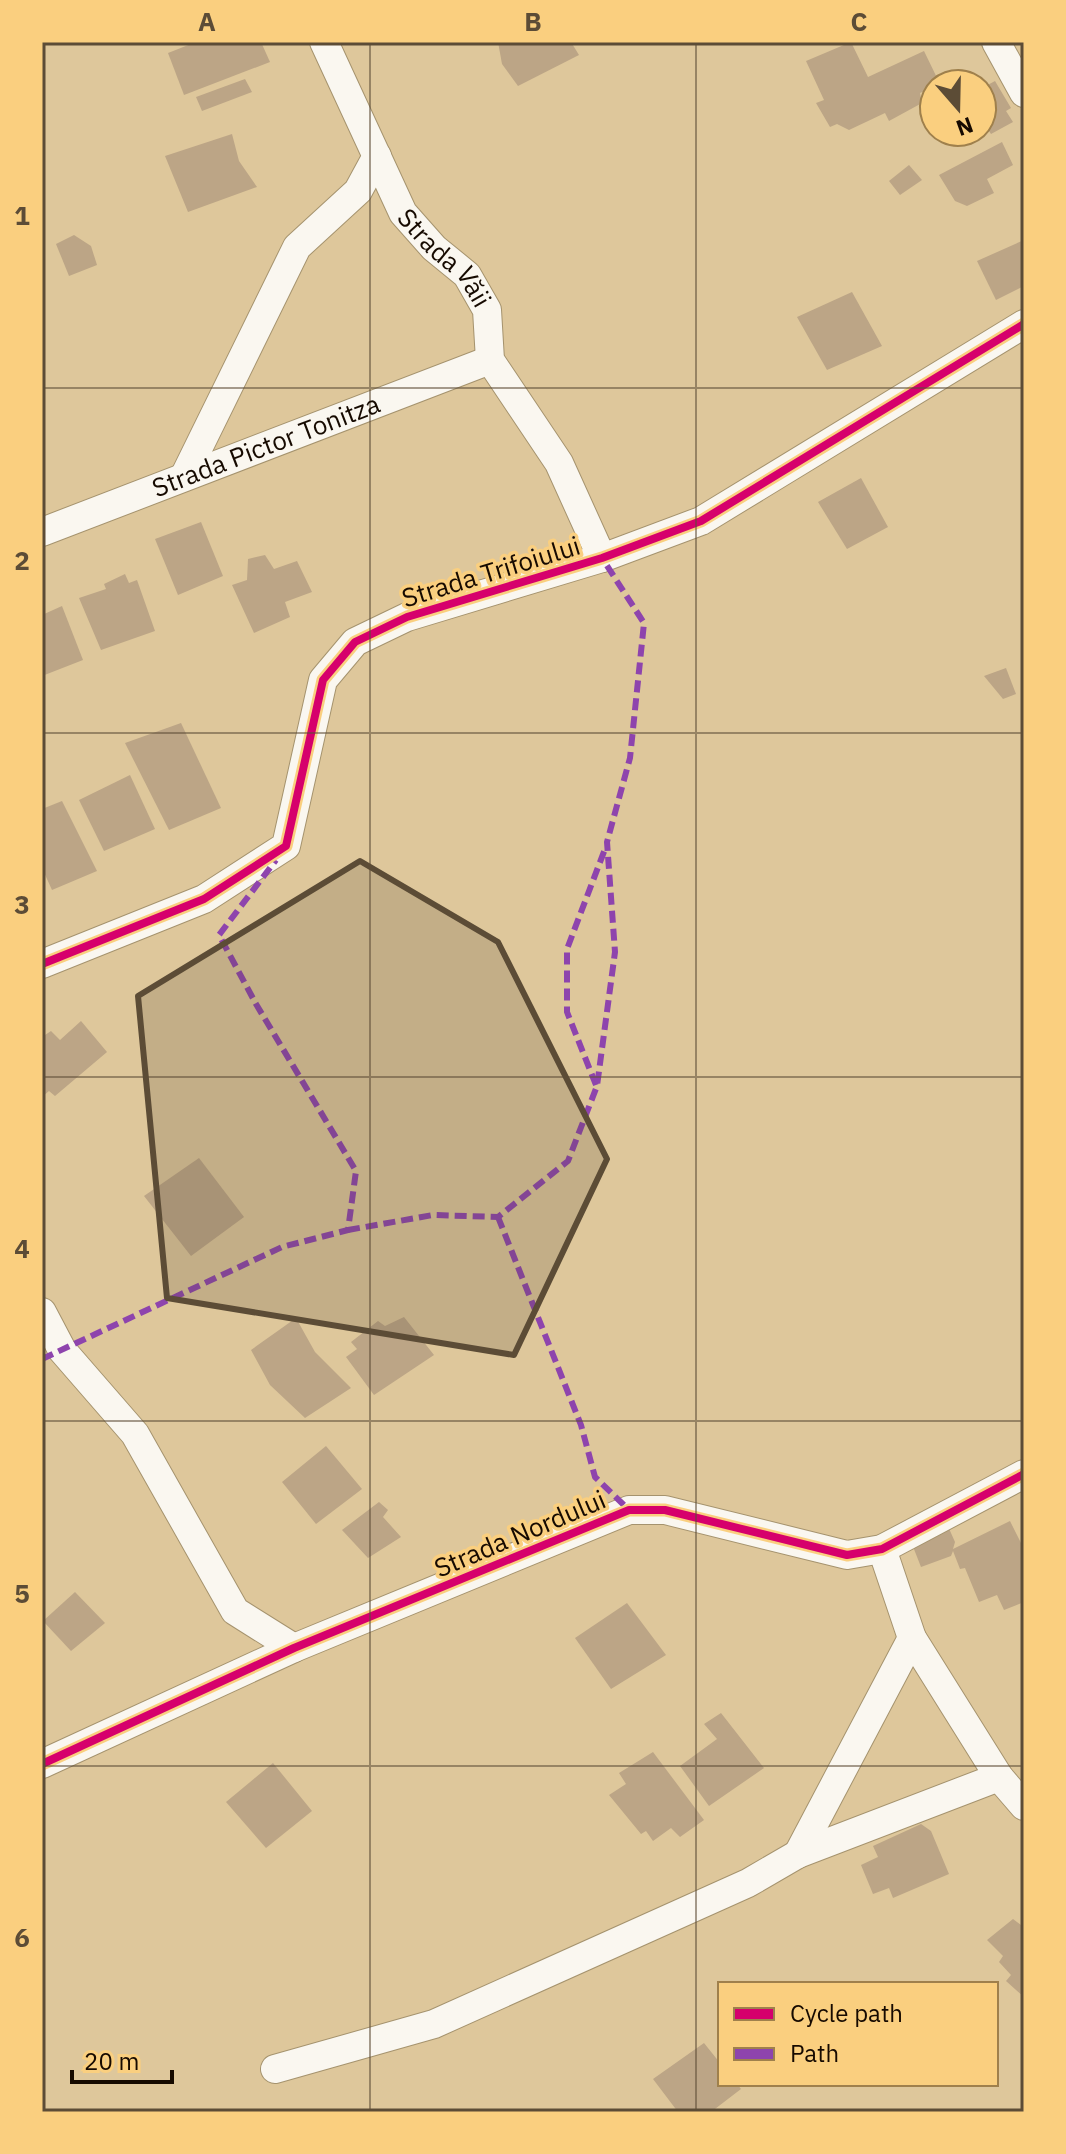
<svg xmlns="http://www.w3.org/2000/svg" width="1066" height="2154" viewBox="0 0 1066 2154" font-family="'IBM Plex Sans',sans-serif">
<rect width="100%" height="100%" fill="#dec79b"/>
<!-- building -->
<g fill="#bca586">
<polygon points="196,42 261,42 270,62 184,95 168,53"/>
<polygon points="498,42 571,42 579,55 518,86 502,64"/>
<polygon points="851,42 868,77 924,51 940,84 934,84 934,87 920,93 922,103 889,121 885,113 849,130 837,124 830,127 816,103 824,100 806,61"/>
<polygon points="245,79 252,92 202,111 196,97"/>
<polygon points="995,81 1011,108 1006,111 1013,122 991,134 985,125 982,127 982,88"/>
<polygon points="948,132 972,132 953,142"/>
<polygon points="232,134 239,161 257,187 188,212 165,156"/>
<polygon points="1002,142 1013,165 987,179 994,193 967,206 955,201 939,175"/>
<polygon points="909,165 922,180 900,195 889,181"/>
<polygon points="74,235 91,246 97,265 69,276 56,244"/>
<polygon points="1024,240 1024,286 996,300 977,261"/>
<polygon points="852,292 882,346 827,370 797,317"/>
<polygon points="861,478 888,527 847,549 818,502"/>
<polygon points="201,522 223,576 178,595 155,539"/>
<polygon points="265,555 274,569 297,561 312,592 285,602 290,617 254,633 232,585 247,580 248,559"/>
<polygon points="125,574 129,583 137,580 155,631 101,650 79,598 106,589 104,584"/>
<polygon points="62,606 83,660 42,676 42,615"/>
<polygon points="1006,668 1016,694 1003,699 984,676"/>
<polygon points="181,723 221,808 169,830 125,743"/>
<polygon points="130,775 155,829 104,851 79,800"/>
<polygon points="62,801 97,871 52,890 42,868 42,842 45,840 42,835 42,809"/>
<polygon points="81,1021 107,1052 55,1096 49,1091 42,1097 42,1037 51,1031 60,1040"/>
<polygon points="199,1158 244,1217 191,1256 144,1196"/>
<polygon points="404,1317 434,1355 374,1395 346,1357 357,1349 351,1342 378,1321 385,1326"/>
<polygon points="296,1318 315,1352 351,1388 305,1418 270,1385 251,1350"/>
<polygon points="326,1446 362,1489 316,1524 282,1482"/>
<polygon points="379,1502 388,1510 383,1517 401,1537 368,1558 342,1530"/>
<polygon points="1010,1521 1024,1549 1024,1602 1004,1610 997,1595 979,1602 965,1568 960,1569 953,1551 951,1556 921,1567 910,1539 947,1524 955,1542 953,1549"/>
<polygon points="75,1592 105,1623 71,1651 43,1621"/>
<polygon points="627,1603 666,1655 611,1689 575,1638"/>
<polygon points="721,1713 764,1768 709,1806 680,1766 717,1739 704,1724"/>
<polygon points="653,1752 704,1820 680,1837 671,1828 653,1841 646,1831 641,1834 609,1795 626,1784 619,1773"/>
<polygon points="273,1763 312,1811 266,1848 226,1802"/>
<polygon points="921,1824 931,1831 949,1874 893,1898 889,1888 873,1894 861,1865 878,1857 873,1846"/>
<polygon points="1013,1919 1021,1925 1024,1922 1024,1997 1006,1981 1011,1975 999,1962 1003,1956 987,1940"/>
<polygon points="704,2043 720,2063 720,2084 737,2084 741,2089 711,2112 678,2112 653,2079"/>
</g>
<g fill="none" stroke-linecap="round" stroke-linejoin="round">
<!-- minor casing -->
<g stroke="#a5936e" stroke-width="30">
<g id="minor">
<path id="s1" d="M 324,42 L 403,213 L 434,248 L 467,275 L 487,310 L 490,360 L 559,463 L 602,558"/>
<polyline points="996,42 1024,93"/>
<polyline points="185,475 297,247 358,191 377,156"/>
<path id="s2" d="M 42,532 L 490,360"/>
<polyline points="42,964 204,899 286,846 323,680 355,642 407,617 602,558 701,521 1024,324"/>
<polyline points="42,1312 62,1350 135,1434 235,1611 294,1648"/>
<polyline points="882,1549 912,1638 999,1777 1024,1806"/>
<polyline points="42,1764 294,1648 629,1510 665,1510 847,1555 882,1549 1024,1474"/>
<polyline points="798,1854 912,1638"/>
<polyline points="275,2069 434,2024 748,1883 798,1854 999,1777"/>
</g>
</g>
<!-- minor -->
<use href="#minor" stroke="#faf7f0" stroke-width="28"/>
<!-- quiet -->
<g stroke="#8e44ad" stroke-width="6" stroke-dasharray="12 6" stroke-linecap="butt">
<polyline points="596,1085 567,1012 567,949 605,849"/>
<polyline points="498,1217 581,1425 595,1477 629,1510"/>
<polyline points="348,1230 433,1215 498,1217 568,1161 597,1086 615,952 607,842 630,758 644,623 602,558"/>
<polyline points="42,1359 282,1247 348,1230 356,1171 256,1004 219,935 276,860"/>
</g>
<!-- cycleway casing -->
<g stroke="#facf7f" stroke-width="13">
<g id="cycleway">
<polyline points="42,964 204,899 286,846 323,680 355,642 407,617 602,558 701,521 1024,324"/>
<polyline points="42,1764 294,1648 629,1510 665,1510 847,1555 882,1549 1024,1474"/>
</g>
</g>
<!-- cycleway -->
<use href="#cycleway" stroke="#d6006c" stroke-width="8"/>
</g>
<!-- marked area -->
<path fill="#5c4c36" fill-opacity="0.2" stroke="#5c4c36" stroke-width="6" stroke-linejoin="round" d="M 360,861 L 498,942 L 607,1159 L 514,1355 L 167,1298 L 138,996 Z"/>
<!-- grid -->
<path fill="none" stroke="#5c4c36" stroke-width="2" stroke-opacity="0.55" d="M 370,42 L 370,2112M 696,42 L 696,2112M 42,388 L 1024,388M 42,733 L 1024,733M 42,1077 L 1024,1077M 42,1421 L 1024,1421M 42,1766 L 1024,1766"/>
<g text-anchor="middle" stroke-width="7" stroke-linejoin="round" paint-order="stroke">
<!-- street labels -->
<g font-size="26" fill="#160a00" stroke="#facf7f">
<text dy="9" stroke="none"><textPath href="#s1" startOffset="250">Strada Văii</textPath></text>
<text dy="9" stroke="none"><textPath href="#s2" startOffset="240">Strada Pictor Tonitza</textPath></text>
<text transform="translate(491 572) rotate(-17)" y="9">Strada Trifoiului</text>
<text transform="translate(520 1534) rotate(-23)" y="9">Strada Nordului</text>
</g>
</g>
<!-- border -->
<rect width="1066" height="2154" fill="none" stroke="#facf7f" stroke-width="88"/>
<!-- legend -->
<rect x="718" y="1982" width="280" height="104" fill="#facf7f" stroke="#9f804c" stroke-width="2"/>
<rect x="734" y="2008" width="40" height="12" fill="#d6006c" stroke="#9f804c" stroke-width="2"/>
<text x="790" y="2022" font-size="24" fill="#160a00">Cycle path</text>
<rect x="734" y="2048" width="40" height="12" fill="#8e44ad" stroke="#9f804c" stroke-width="2"/>
<text x="790" y="2062" font-size="24" fill="#160a00">Path</text>
<!-- north arrow -->
<g transform="translate(958 108) rotate(160)"><circle r="38" fill="#facf7f" stroke="#9f804c" stroke-width="2"/>
<path d="M0-6L14 30L0 20L-14 30Z" fill="#5c4c36"/>
<text y="-12" font-size="22" font-weight="bold" text-anchor="middle" fill="#160a00">N</text>
</g>
<!-- scale -->
<path d="M72 2070v12h100v-12" fill="none" stroke="#160a00" stroke-width="4"/>
<text x="84" y="2070" font-size="24" fill="#160a00" stroke="#facf7f" stroke-width="6" paint-order="stroke">20 m</text>
<rect x="44" y="44" width="978" height="2066" fill="none" stroke="#5c4c36" stroke-width="3"/>
<g font-size="26" text-anchor="middle" font-weight="bold" fill="#5c4c36">
<text x="207" y="31">A</text>
<text x="533" y="31">B</text>
<text x="859" y="31">C</text>
<text x="22" y="225">1</text>
<text x="22" y="570">2</text>
<text x="22" y="914">3</text>
<text x="22" y="1258">4</text>
<text x="22" y="1603">5</text>
<text x="22" y="1947">6</text>
</g>
</svg>
